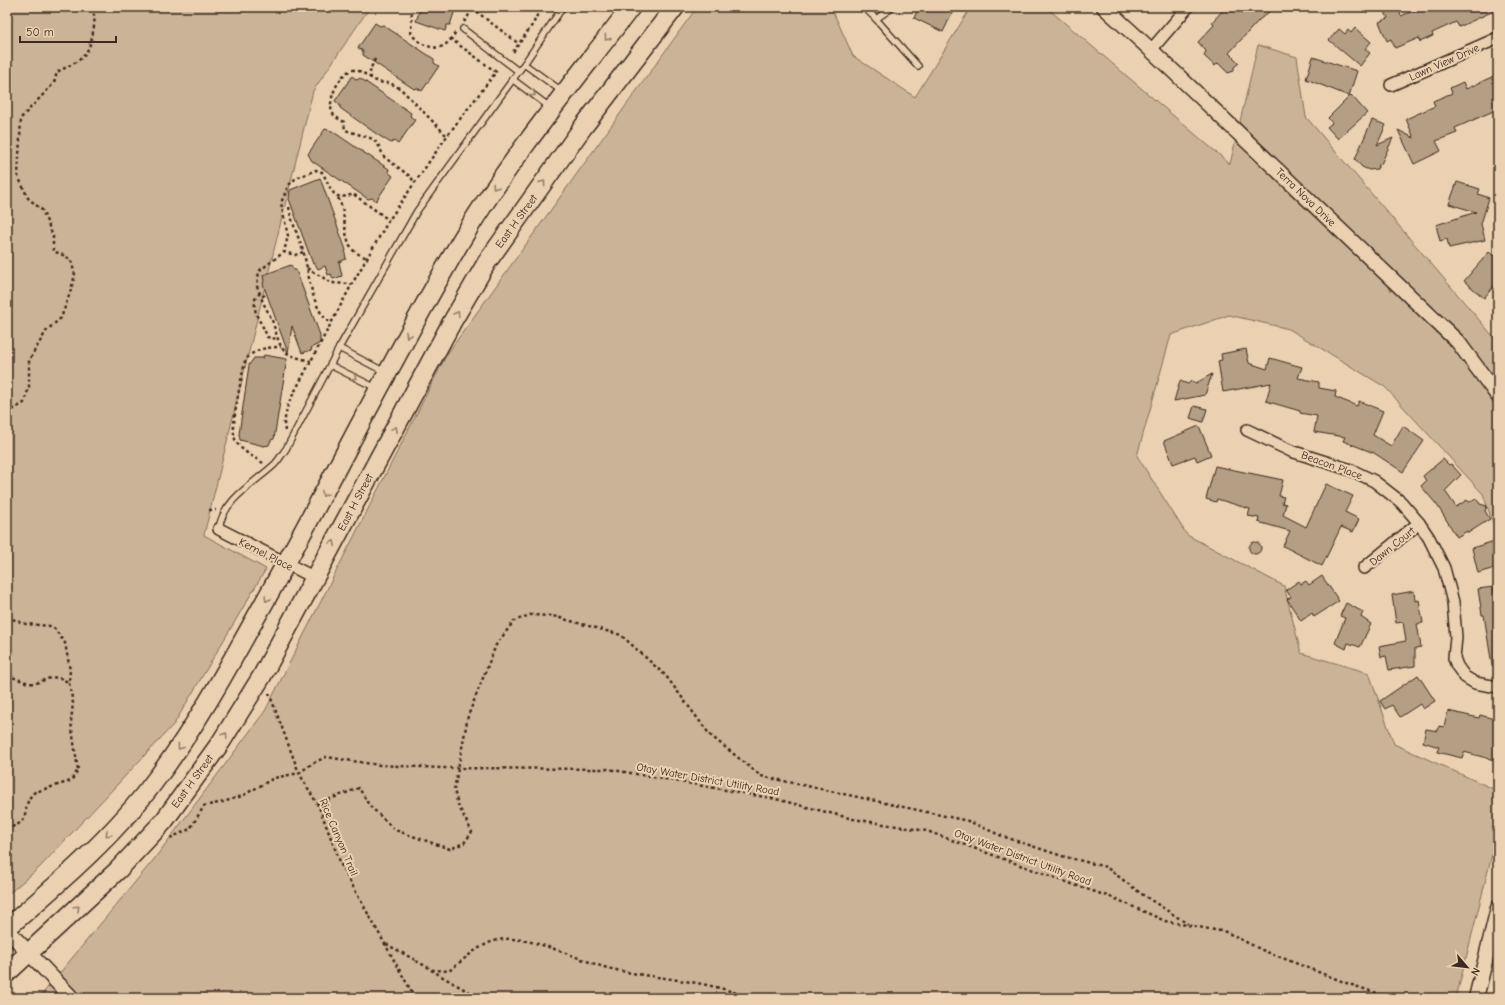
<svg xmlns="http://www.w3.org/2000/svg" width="1505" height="1005" viewBox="0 0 1505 1005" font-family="'Comic Neue',sans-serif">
<rect width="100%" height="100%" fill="#ebd1b2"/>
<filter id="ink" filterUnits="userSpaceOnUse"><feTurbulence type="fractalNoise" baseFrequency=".025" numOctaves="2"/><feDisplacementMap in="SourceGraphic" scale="8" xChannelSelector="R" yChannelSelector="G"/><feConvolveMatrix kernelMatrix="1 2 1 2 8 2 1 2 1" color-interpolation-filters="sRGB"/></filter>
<g filter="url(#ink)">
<!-- green -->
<g fill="#cbb397" stroke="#836e5a">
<polygon points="7,7 370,7 313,91 204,535 266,569 174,724 39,868 7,895"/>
<polygon points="697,7 831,7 853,56 915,97 971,7 1046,7 1230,164 1258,45 1297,57 1306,117 1498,342 1498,538 1483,494 1385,387 1289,329 1229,315 1171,335 1137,456 1187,535 1284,586 1301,653 1369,673 1394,744 1498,791 1498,831 1456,998 39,998 155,858 265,711 447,354"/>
</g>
<!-- building -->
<g fill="#b49e84" stroke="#3b2a1e">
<polygon points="421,7 456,7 450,25 447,25 445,31 416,21"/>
<polygon points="919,7 955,7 943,32 914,18"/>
<polygon points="1226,7 1275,7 1259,20 1229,53 1239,63 1234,67 1234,71 1228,73 1218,63 1215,66 1204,56 1206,51 1198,42 1214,25 1212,22"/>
<polygon points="1398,7 1401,16 1422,7 1498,7 1498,9 1459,27 1456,22 1432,33 1433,36 1420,42 1419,38 1395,48 1391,39 1387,41 1379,22 1388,18 1385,12"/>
<polygon points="375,23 380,26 383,25 434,59 434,63 439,66 422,91 417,88 414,89 363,55 363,51 358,48"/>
<polygon points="1355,28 1371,42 1365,49 1370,53 1360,66 1329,40 1339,29 1345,34 1348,30 1351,33"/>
<polygon points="1313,57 1357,71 1349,96 1306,79"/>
<polygon points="1498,74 1498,109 1455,128 1457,133 1436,141 1441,151 1414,164 1398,130 1414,138 1406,119 1435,106 1433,101 1452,93 1450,88 1463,82 1466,89"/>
<polygon points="352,76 357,80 360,78 392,100 411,113 410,116 415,120 398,144 394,141 391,143 378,135 340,108 340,105 335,101"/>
<polygon points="1351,95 1367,113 1338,139 1327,127 1332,123 1328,118"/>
<polygon points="1372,120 1386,125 1377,145 1393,138 1381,164 1380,163 1377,169 1369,170 1362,167 1355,159"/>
<polygon points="325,129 332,131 357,148 389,169 388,172 393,176 376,201 372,198 368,199 312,161 308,154"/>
<polygon points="320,178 346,250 345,253 346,259 339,262 342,276 333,279 331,274 328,275 325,266 318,269 315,264 313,264 289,199 290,190"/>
<polygon points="1457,182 1480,189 1478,194 1489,198 1481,224 1485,240 1449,248 1447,239 1440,241 1436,225 1476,212 1449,204"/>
<polygon points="1489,252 1498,259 1498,281 1484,298 1464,281"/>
<polygon points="291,265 294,270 296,270 320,335 320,343 311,348 312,350 302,353 292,326 288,353 263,284 264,281 263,275"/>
<polygon points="1246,349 1249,363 1267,369 1270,358 1302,367 1298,378 1319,382 1319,388 1336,391 1335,397 1357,406 1359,401 1383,411 1373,435 1391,446 1403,426 1424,441 1403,472 1374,453 1343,441 1345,437 1314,432 1317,416 1300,413 1300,411 1266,401 1271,383 1223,392 1218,361 1222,360 1221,354"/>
<polygon points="264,355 287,359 274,439 271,440 269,445 264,446 240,440 239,434 249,365 254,358 263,358"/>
<polygon points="1212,374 1205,395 1174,401 1180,381 1188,384 1191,381 1196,383"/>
<polygon points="1194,406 1207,409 1203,422 1190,418"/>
<polygon points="1199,426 1211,455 1197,461 1195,456 1173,464 1164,441"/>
<polygon points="1443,459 1449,465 1451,464 1461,475 1445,491 1456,507 1467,500 1469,502 1476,498 1480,504 1487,506 1485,511 1490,519 1468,533 1467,531 1457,537 1437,505 1421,486 1426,481 1423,476"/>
<polygon points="1215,466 1283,480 1279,496 1284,497 1282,503 1286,504 1283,515 1306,527 1326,484 1353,496 1345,512 1359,519 1353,532 1341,527 1322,566 1283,546 1290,531 1258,522 1259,518 1248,516 1250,509 1217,499 1216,502 1206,499"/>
<polygon points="1498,540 1498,567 1478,573 1472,548"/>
<circle cx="1255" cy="548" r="6"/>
<polygon points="1322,576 1339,601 1314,617 1312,613 1301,621 1287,599 1291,597 1286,590 1299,581 1301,584 1306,581 1309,585"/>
<polygon points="1493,587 1494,593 1498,592 1498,666 1492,666 1484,615 1482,615 1478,589"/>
<polygon points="1414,591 1415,601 1419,600 1423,623 1417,624 1421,647 1415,648 1415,666 1389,670 1386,656 1381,657 1379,646 1406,641 1403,622 1396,623 1392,595"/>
<polygon points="1346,603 1363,612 1361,617 1371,624 1360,647 1348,643 1346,649 1335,643 1345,618 1340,616"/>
<polygon points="1418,675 1435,701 1423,709 1420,704 1400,717 1392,705 1385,709 1380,701"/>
<polygon points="1448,711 1479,718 1480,715 1498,720 1498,761 1464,752 1462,758 1437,752 1439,747 1423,742 1426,729 1438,731 1439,726 1444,727"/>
</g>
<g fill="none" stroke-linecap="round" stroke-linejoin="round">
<!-- service casing -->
<g stroke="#3b2a1e" stroke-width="8">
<g id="service">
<polyline points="864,7 876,19 893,7"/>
<polyline points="876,19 918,66"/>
<polyline points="463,29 518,71"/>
<polyline points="524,64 563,92"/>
<polyline points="512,79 551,108"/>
<polyline points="339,348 385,372"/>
<polyline points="330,365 376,388"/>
<path d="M 219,529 C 223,499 255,483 275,464 C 279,460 282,454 286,449 L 339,348 L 417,211 L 524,64 L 563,7"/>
</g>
</g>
<!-- minor casing -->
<g stroke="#3b2a1e" stroke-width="14">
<g id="minor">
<polyline points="1151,50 1188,7"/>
<polyline points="1391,85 1498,38"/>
<polyline points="1247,430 1291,451 1351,470 1374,481 1401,502 1419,523 1429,538 1444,568 1453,602 1456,637 1454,658 1457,666 1465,677 1475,683 1498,687"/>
<polyline points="219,529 315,578"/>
<polyline points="1364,568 1419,523"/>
</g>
</g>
<!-- tertiary casing -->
<g stroke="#3b2a1e" stroke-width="17">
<g id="tertiary">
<polyline points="1104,7 1151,50 1458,342 1498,396"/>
<polyline points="7,930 72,998"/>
<polyline points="1476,998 1498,908"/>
</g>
</g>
<!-- primary casing -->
<g stroke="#3b2a1e" stroke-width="21">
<g id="primary">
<path d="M 7,928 C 59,883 113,837 154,782 C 193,731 224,675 255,619 C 326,494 389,363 462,239 C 511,157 573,83 631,7"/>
<polyline points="7,973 118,870 164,821 221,742 262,676 452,322 487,262 583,127 675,7"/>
</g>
</g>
<!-- path -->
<g stroke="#3b2a1e" stroke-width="2.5" stroke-dasharray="3 3" stroke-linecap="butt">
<path d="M 412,7 L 411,33 C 417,43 435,53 446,44 C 450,41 453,36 456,32"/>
<polyline points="473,7 473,9 519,44"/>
<polyline points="464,22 473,9"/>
<polyline points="513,52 533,24 541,7"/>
<polyline points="375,59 370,70 371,78 378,82 390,83 401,89 447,136"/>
<path d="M 371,78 C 366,75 360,70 354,70 C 341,69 324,104 334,115 C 336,118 341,120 344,122 L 345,130 L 373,139 L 378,144 L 384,157 L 411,177 L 414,182"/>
<path d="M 338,198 C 347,213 342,236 353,250 C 357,254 363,256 367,258"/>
<path d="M 289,207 C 292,224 299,237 304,254 C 309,274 312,312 331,323"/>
<path d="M 303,252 L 295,255 L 284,252 L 288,236 L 281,203 L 288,186 L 296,178 L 316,170 L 322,172 C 332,188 331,203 353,194 L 389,220"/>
<path d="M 307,268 C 315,274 323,276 330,283 L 352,284"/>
<path d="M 260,293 L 255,299 C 253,318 262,320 267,337 L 277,339"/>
<polyline points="260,294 257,286 259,271 284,252"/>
<path d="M 265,295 L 261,297 C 264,306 270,314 273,323 C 282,352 280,354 311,361"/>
<path d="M 7,413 L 24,403 L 29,387 L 29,360 L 47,330 L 61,318 L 70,293 L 75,275 L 71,260 L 63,255 L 53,251 L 53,236 L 42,210 L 28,198 L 18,176 L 21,118 L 54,83 L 57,72 C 80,60 88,59 93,32 C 95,22 95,17 92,7"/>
<polyline points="285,431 284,423 288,404 352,284 389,220 447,136 496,72 451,39"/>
<path d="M 263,463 C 254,457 239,450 235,439 C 230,427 242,377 245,361 C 253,349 267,347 281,347"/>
<polyline points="209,510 216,510"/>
<path d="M 7,617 L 26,624 L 50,626 L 54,628 L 65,643 L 70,670 L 69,683 L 73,703 L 71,722 L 78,770 L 71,781 L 35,792 C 19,804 35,823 7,828"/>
<path d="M 7,677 C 16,677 21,681 29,683 C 43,686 50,669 69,683"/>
<polyline points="269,693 299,773 319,807 342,867 415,998"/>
<polyline points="317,804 359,788 369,805 395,830 450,849 464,843 472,832 458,805 454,790 468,716 496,645 514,621 530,615 553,616 621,635 666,676 710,735 761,776 968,821 1002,836 1062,856 1106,867 1143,895 1188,924"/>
<polyline points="170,838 190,829 204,806 223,802 242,796 274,778 299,773 313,763 326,757 379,765 442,768 608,769 776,799 853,819 927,831 1072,884 1116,899 1165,921 1226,932 1262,950 1349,984 1392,998"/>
<polyline points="386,944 417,961"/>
<path d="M 416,961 L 433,970 L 449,971 C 466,958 483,940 506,939 C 532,937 578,959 604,967 C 652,980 703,978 749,998"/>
<polyline points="431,970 479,998"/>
</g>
<!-- service -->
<use href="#service" stroke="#ebd1b2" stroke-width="5.5"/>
<!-- minor -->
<use href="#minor" stroke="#ebd1b2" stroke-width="11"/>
<!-- tertiary -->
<use href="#tertiary" stroke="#ebd1b2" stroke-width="14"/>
<!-- primary -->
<use href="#primary" stroke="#ebd1b2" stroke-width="18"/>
</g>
<!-- one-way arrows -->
<defs><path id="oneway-chevron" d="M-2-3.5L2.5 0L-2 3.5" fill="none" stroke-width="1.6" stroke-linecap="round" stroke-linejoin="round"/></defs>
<g stroke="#937e68">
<use href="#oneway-chevron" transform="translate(607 38) rotate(127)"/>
<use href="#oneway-chevron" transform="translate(533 94) rotate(37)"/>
<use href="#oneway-chevron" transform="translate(543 183) rotate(-54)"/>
<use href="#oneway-chevron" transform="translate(495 187) rotate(122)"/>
<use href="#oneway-chevron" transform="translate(457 314) rotate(-60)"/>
<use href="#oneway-chevron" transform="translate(408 335) rotate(119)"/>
<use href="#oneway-chevron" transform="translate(354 377) rotate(27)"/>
<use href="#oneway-chevron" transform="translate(395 429) rotate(-62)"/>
<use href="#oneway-chevron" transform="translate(324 494) rotate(118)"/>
<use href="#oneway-chevron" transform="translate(333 543) rotate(-62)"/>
<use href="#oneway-chevron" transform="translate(267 599) rotate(120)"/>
<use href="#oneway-chevron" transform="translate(225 735) rotate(-58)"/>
<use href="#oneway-chevron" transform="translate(180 747) rotate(126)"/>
<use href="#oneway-chevron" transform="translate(108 834) rotate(135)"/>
<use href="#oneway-chevron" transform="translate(77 908) rotate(-43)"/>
</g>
</g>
<g text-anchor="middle" stroke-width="4" stroke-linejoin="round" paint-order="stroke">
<!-- street labels -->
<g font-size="11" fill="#3b2a1e" stroke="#ebd1b2">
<text transform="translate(1444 62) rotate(-24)" y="4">Lawn View Drive</text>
<text transform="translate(1306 197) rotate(44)" y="4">Terra Nova Drive</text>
<text transform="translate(516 221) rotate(-54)" y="4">East H Street</text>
<text transform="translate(1332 465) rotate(20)" y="4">Beacon Place</text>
<text transform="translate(355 502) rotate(-62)" y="4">East H Street</text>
<text transform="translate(1392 546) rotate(-39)" y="4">Dawn Court</text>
<text transform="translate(266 554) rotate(27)" y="4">Kernel Place</text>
<text transform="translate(708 779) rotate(10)" y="4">Otay Water District Utility Road</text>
<text transform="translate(192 781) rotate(-54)" y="4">East H Street</text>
<text transform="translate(339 837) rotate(67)" y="4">Rice Canyon Trail</text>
<text transform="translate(1023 857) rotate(20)" y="4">Otay Water District Utility Road</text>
</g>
</g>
<!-- margin -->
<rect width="1505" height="1005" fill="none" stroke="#ebd1b2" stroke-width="24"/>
<rect x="12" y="12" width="1481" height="981" fill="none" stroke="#3b2a1e" stroke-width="1.5" filter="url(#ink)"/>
<!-- north arrow -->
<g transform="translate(1467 967) rotate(118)" stroke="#ebd1b2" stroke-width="3" paint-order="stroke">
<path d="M0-3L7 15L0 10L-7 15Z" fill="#3b2a1e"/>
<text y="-6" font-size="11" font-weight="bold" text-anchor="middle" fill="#3b2a1e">N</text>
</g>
<!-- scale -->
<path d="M20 36v6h96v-6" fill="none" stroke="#3b2a1e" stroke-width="2"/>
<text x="26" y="36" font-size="12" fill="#3b2a1e" stroke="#ebd1b2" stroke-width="3" paint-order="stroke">50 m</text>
</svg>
